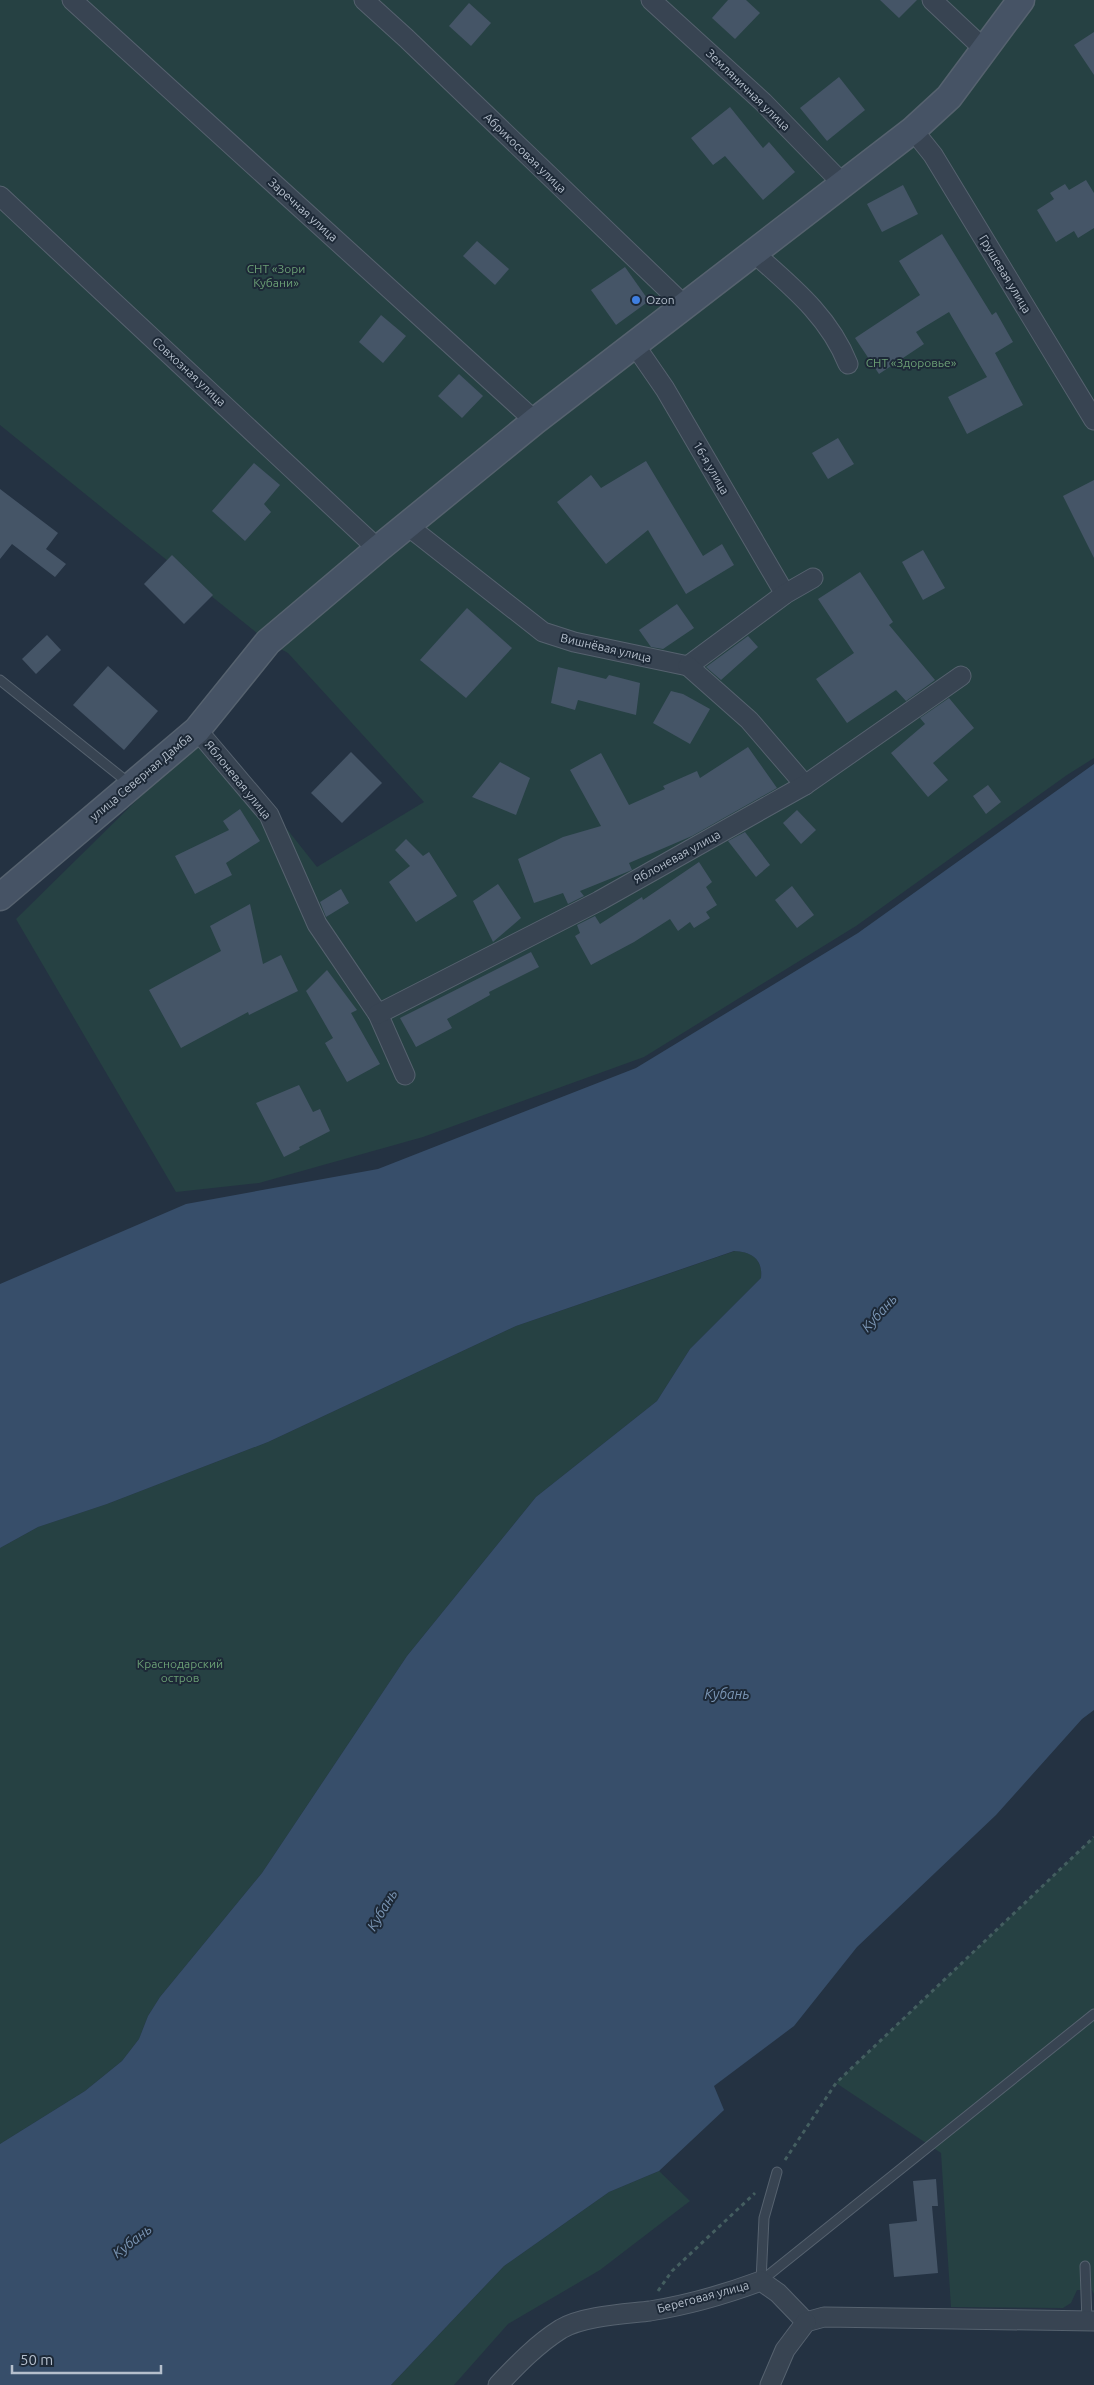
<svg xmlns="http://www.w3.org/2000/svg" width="1094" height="2385" viewBox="0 0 1094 2385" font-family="Ubuntu,sans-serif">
<rect width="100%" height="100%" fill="#243242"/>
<!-- green -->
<g fill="#264143">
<polygon points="0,0 1094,0 1094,758 1067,775 856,926 644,1057 423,1137 259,1183 176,1192 16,919 143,794 197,747 214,737 317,867 424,802 288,653 268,642 0,425"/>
<path d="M 735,1251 C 752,1252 763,1259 761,1278 L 690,1349 L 657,1401 L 536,1497 L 407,1656 L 262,1873 L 160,1997 L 148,2016 L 139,2039 L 122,2061 L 85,2091 L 0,2144 L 0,1548 L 38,1527 L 107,1504 L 268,1442 L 516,1326 Z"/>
<polygon points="1094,1837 1094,2294 1092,2290 1077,2290 1071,2303 1063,2308 951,2307 941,2153 836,2083"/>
<polygon points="659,2171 690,2201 600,2270 508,2324 454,2385 391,2385 504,2266 609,2192"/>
</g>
<!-- water -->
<path fill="#374e6a" d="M 1094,764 L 1094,1710 L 1082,1719 L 996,1815 L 857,1947 L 794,2026 L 714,2086 L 724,2110 L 659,2171 L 609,2192 L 504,2266 L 391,2385 L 0,2385 L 0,2144 L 85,2091 L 122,2061 L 139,2039 L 148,2016 L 160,1997 L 262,1873 L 407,1656 L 536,1497 L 657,1401 L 690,1349 L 761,1278 C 763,1259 752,1252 734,1251 L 516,1326 L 268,1442 L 107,1504 L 38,1527 L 0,1548 L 0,1284 L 186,1204 L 378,1169 L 636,1068 L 858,933 Z"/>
<!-- building -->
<g fill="#455567">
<polygon points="728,0 746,0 760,13 735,39 712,18"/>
<polygon points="880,0 917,0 899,18"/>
<polygon points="469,3 491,23 471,46 449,26"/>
<polygon points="1094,32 1094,75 1074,45"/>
<polygon points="839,77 865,110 827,141 800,108"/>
<polygon points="730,107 763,148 769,142 795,172 763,200 725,156 713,165 691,138"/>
<polygon points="1086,180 1094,193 1094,228 1078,238 1074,231 1056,242 1037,210 1054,199 1050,193 1065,184 1069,190"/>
<polygon points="903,185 918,214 882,232 867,204"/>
<polygon points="942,234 992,315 996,312 1013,342 995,353 1023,405 967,434 948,397 987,377 949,312 916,332 924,344 879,374 855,338 920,295 899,261"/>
<polygon points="477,241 509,269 495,285 463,256"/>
<polygon points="625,267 649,301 616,325 591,290"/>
<polygon points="381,315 406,336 383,363 359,342"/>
<polygon points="459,374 483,396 462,418 438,396"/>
<polygon points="838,438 854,464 828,479 812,453"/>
<polygon points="646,461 703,556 722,544 734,565 686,594 648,530 606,564 557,502 591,475 601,488"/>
<polygon points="254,463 280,485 264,504 271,512 245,541 212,511"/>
<polygon points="1094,480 1094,558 1063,496"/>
<polygon points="0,489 58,533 46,549 66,564 55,577 12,544 0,559"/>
<polygon points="923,550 945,588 923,600 902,562"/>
<polygon points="172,555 213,595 184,624 144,584"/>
<polygon points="860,572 893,622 889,625 935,680 906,701 896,690 847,723 816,679 854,653 818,599"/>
<polygon points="677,604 694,628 663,649 651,647 639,630"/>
<polygon points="467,608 512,648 466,698 420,660"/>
<polygon points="47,635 61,650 36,674 22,659"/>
<polygon points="748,636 758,647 721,680 706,667"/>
<polygon points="108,666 158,711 124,750 73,705"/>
<polygon points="558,667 606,679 609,675 640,683 636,715 578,700 575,710 551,703"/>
<polygon points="671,691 683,694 710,709 690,744 653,723"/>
<polygon points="949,698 974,728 933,763 948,780 928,797 891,753 925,724 920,718"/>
<polygon points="748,747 777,788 692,836 629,863 632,870 580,891 584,896 568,904 563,893 534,903 518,859 563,837 601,826 570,770 601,753 629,805 665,789 663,786 697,771 700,778"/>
<polygon points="351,752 382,783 342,823 311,793"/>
<polygon points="500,762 530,778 516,815 472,797"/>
<polygon points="988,785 1001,802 986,814 973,796"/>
<polygon points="240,809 260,841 226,863 232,875 195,894 175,856 229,830 223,821"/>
<polygon points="797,810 816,830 801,844 783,823"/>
<polygon points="745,832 770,865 756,877 728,841"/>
<polygon points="406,839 423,856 429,852 457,896 416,922 389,882 410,866 395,850"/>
<polygon points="699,862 712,882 706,887 717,905 706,912 710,918 694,928 690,922 678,931 670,919 634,942 591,965 575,936 580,933 577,925 595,916 600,924 642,897 643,900"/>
<polygon points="498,884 521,918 493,942 473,901"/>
<polygon points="792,886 814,915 797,928 775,900"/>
<polygon points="341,889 349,903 326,917 320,902"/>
<polygon points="250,904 263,964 281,955 298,991 249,1015 248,1012 181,1048 149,990 221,951 210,926"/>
<polygon points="531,952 539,967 489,992 490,995 447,1019 452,1028 416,1047 400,1018"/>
<polygon points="327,970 357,1010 351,1013 380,1064 347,1082 325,1043 333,1038 306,991"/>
<polygon points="299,1085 313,1112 320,1109 330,1131 299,1147 300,1149 284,1157 256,1103"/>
<polygon points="936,2179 938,2206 932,2206 938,2273 894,2277 889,2224 917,2221 913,2181"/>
</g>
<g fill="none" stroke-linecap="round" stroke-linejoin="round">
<!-- lane casing -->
<g stroke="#56626f" stroke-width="11">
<g id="lane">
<polyline points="0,680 130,784"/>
<polyline points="1085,2266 1087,2321"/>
<polyline points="761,2281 1094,2014"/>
<polyline points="761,2281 764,2218 777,2172"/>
</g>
</g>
<!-- street casing -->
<g stroke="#56626f" stroke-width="21">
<g id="street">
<polyline points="72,0 535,421"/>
<polyline points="364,0 406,38 686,307"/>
<polyline points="651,0 763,102 842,183"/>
<polyline points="932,0 984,49"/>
<polyline points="913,130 933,155 1094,420"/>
<polyline points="0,196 378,549"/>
<path d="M 754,253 C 791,286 829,316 848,364"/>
<polyline points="634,344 665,389 785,594"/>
<polyline points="408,526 543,632 574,642 688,666 785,594 813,578"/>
<polyline points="688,666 749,720 805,785"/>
<polyline points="197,730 269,815 317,924 378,1014 405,1075"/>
<polyline points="378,1014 599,901 805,785 961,676"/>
<polyline points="806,2322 824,2317 1094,2321"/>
<path d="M 498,2385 C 517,2365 537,2344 561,2329 C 583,2316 625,2314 650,2311 C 688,2305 726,2294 761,2281 L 778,2293 L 806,2322"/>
<polyline points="770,2385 785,2350 806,2322"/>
</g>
</g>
<!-- secondary casing -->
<g stroke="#56626f" stroke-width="29">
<polyline id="secondary" points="0,897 197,730 268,642 378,549 535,421 913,130 949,97 1021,0"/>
</g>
<!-- path -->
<g stroke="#445e60" stroke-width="3" stroke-dasharray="4 4" stroke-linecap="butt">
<polyline points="785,2160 836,2083 1094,1837"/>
<polyline points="658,2291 672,2271 755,2193"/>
</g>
<!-- lane -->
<use href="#lane" stroke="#384452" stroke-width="9"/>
<!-- street -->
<use href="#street" stroke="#384452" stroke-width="19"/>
<!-- secondary -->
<use href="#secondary" stroke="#465365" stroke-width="26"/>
</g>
<!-- markers -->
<circle fill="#3f7fe0" stroke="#1d2937" stroke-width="2" cx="636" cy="300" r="5"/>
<g text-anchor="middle" stroke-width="4" stroke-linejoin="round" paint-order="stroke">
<!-- street labels -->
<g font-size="12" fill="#b5bfcc" stroke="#1d2937">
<text transform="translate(748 90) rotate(44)" y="4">Земляничная улица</text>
<text transform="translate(525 153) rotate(44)" y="4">Абрикосовая улица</text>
<text transform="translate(303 210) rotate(42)" y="4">Заречная улица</text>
<text transform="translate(1005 274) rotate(59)" y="4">Грушевая улица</text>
<text transform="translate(189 372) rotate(43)" y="4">Совхозная улица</text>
<text transform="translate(711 468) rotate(60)" y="4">16-я улица</text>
<text transform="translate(606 648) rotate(13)" y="4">Вишнёвая улица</text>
<text transform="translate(141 777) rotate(-40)" y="4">улица Северная Дамба</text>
<text transform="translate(238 780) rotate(51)" y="4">Яблоневая улица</text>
<text transform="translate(677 857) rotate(-29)" y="4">Яблоневая улица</text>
<text transform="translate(703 2297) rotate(-15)" y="4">Береговая улица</text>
</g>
<!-- park labels -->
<g font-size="12" fill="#6b9f75" stroke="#1d2937">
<text x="276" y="273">СНТ «Зори<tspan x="276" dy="14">Кубани»</tspan></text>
<text x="911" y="367">СНТ «Здоровье»</text>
<text x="180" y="1668">Краснодарский<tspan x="180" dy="14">остров</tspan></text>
</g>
<!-- poi labels -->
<g font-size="12" fill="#b5bfcc" stroke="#1d2937" text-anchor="start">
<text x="646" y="304">Ozon</text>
</g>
<!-- water labels -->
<g font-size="14" font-style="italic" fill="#7b96b5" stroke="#1d2937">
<text transform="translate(879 1313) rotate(-48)" y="5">Кубань</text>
<text x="727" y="1699">Кубань</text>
<text transform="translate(382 1910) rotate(-59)" y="5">Кубань</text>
<text transform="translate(132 2241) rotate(-38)" y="5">Кубань</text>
</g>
</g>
<!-- scale -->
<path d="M12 2365v8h149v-8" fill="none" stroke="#b5bfcc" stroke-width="2.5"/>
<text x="20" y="2365" font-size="15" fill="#b5bfcc" stroke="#1d2937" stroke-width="4" paint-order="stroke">50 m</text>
</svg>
